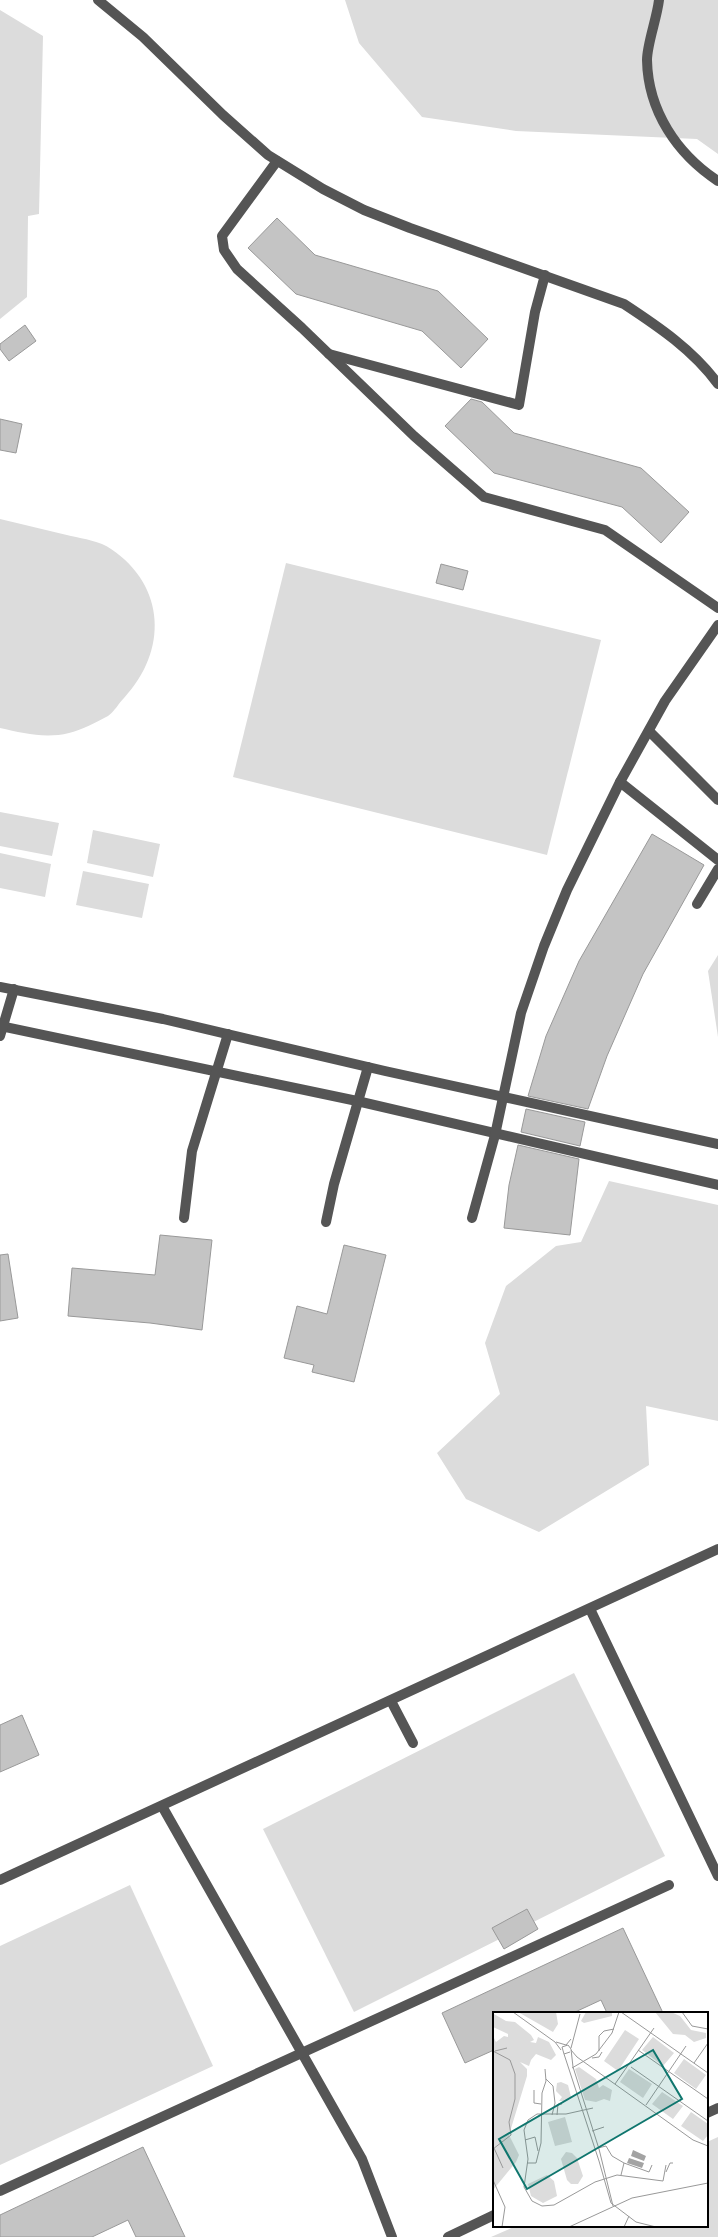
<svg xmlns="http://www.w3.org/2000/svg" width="718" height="2237" viewBox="0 0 718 2237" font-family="Mulish,sans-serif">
<rect width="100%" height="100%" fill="#fff"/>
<!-- green -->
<g fill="#dcdcdc">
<polygon points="345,0 718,0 718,154 697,139 516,131 422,117 359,43"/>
<polygon points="0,10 43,36 39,214 28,216 27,297 0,319"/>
<path d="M 0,519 C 24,525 47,530 71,536 C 84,539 100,541 111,549 C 166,586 168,651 124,698 C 119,703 114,712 108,716 C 97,722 81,730 69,733 C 45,739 23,733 0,728 Z"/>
<polygon points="286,563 601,640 547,855 233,777"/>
<polygon points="0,812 59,823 52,856 0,846"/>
<polygon points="93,830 160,844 153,877 87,863"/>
<polygon points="0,853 51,864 45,897 0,888"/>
<polygon points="83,871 149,884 142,918 76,905"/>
<polygon points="718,955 718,1037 708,971"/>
<polygon points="609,1181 718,1205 718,1421 646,1406 649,1465 539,1532 466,1499 437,1453 500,1394 485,1343 506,1286 556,1246 581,1242"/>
<polygon points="574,1673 665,1856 354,2012 263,1829"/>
<polygon points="130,1885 213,2066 0,2165 0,1946"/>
<polygon points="718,2137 718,2237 491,2237 516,2226 707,2226 707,2142"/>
</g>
<!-- building -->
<g fill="#c4c4c4" stroke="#999">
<polygon points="277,218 315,255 438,291 488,339 461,368 422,331 296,294 248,248"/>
<polygon points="25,325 36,341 9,361 0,349 0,344"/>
<polygon points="471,399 482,402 514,433 641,468 689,512 661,543 622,507 494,473 445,426"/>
<polygon points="0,419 22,424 16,453 0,450"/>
<polygon points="441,564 468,571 463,590 436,583"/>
<polygon points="652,834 704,865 643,974 607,1056 588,1109 528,1096 546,1036 579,961"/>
<polygon points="526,1109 585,1122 580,1146 521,1132"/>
<polygon points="518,1145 579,1159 570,1235 504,1228 509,1185"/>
<polygon points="160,1235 212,1240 202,1330 150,1323 68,1316 72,1268 155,1275"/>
<polygon points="344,1245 386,1255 354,1382 312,1372 314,1365 284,1358 297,1306 327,1314"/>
<polygon points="8,1254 18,1318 0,1321 0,1255"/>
<polygon points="22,1715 39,1755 0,1772 0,1725"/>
<polygon points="527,1909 538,1929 504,1949 492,1928"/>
<polygon points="623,1928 663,2013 607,2013 601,2000 573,2013 494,2013 494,2050 465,2063 442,2013"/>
<polygon points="143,2147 185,2237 136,2237 128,2220 92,2237 0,2237 0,2215"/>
</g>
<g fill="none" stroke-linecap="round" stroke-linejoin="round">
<!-- minor -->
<g stroke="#555" stroke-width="10">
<path d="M 98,0 L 143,37 L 223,115 L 268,155 L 323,189 L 364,210 L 410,228 L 624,304 C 659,327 693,350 718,384"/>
<path d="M 659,0 C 657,18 647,44 647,60 C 648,111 677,154 718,181"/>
<polyline points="277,161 222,236 224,250 237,269 302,328 414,436 484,497 605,530 718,608"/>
<polyline points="329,354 519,405 535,312 545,275"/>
<polyline points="649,731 718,800"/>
<polyline points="620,782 718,860"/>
<polyline points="697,904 718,869"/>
<polyline points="0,987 163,1019 385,1071 718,1144"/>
<polyline points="0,1026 357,1101 718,1185"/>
<polyline points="0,1036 14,989"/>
<polyline points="184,1218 192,1151 228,1034"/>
<polyline points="472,1218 495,1135 521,1013 544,946 567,890 620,782 665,701 718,625"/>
<polyline points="326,1222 334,1184 368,1067"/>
<polyline points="590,1609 718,1876"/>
<polyline points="391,1701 413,1743"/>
<polyline points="162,1806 362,2159 392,2237"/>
<polyline points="0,1880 718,1549"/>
<polyline points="707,2113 718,2108"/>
<polyline points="0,2191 669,1885"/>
<polyline points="448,2237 494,2215"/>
</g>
</g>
<!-- overview -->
<g transform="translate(493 2012)">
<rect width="215" height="215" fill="#fff"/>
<path d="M 25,0 L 63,0 L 65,12 L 60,20 ZM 93,0 L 119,0 L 119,4 L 91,11 L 88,9 ZM 162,0 L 178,0 L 187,4 L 198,18 L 213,21 L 213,26 L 201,30 L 192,23 L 180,22 ZM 1,2 L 13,9 L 22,10 L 38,23 L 41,28 L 37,30 L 43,31 L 45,25 L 56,30 L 63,43 L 58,48 L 43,42 L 38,48 L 36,54 L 27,50 L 34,57 L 34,64 L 16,123 L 26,143 L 23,150 L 0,178 L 0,24 L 3,30 L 11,24 L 15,25 L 15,22 L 0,15 ZM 132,18 L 146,27 L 125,59 L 111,49 ZM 160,25 L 181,41 L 170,54 L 149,38 ZM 191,47 L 213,63 L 203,77 L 181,61 ZM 86,55 L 103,67 L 106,76 L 110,73 L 119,78 L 117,89 L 111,87 L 103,90 L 92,88 L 82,57 ZM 136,57 L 159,72 L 150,86 L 127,70 ZM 68,70 L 75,73 L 78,85 L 73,89 L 66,89 L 69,85 L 63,79 L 64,71 ZM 169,80 L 190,94 L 180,107 L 159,92 ZM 198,100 L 215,112 L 215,123 L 210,129 L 188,114 ZM 72,105 L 79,130 L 62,134 L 55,110 ZM 73,140 L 79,141 L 84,146 L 90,164 L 85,172 L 78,172 L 74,168 L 68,147 ZM 54,163 L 61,169 L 64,184 L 50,191 L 38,184 L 35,172 Z" fill="#dcdcdc"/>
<path d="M 140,138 L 153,144 L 151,149 L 138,144 ZM 136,146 L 151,151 L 149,156 L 134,151 Z" fill="#a3a3a3"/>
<path fill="none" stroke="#999" stroke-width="1" d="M 20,0 L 62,30 L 68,38M 128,0 L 215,61M 189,0 L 199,14 L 215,17M 63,30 L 73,33 L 78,27M 78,36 L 87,2M 78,38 L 84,45 L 200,128 L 215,134M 145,38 L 215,87M 0,39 L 17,48 L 22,62 L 22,87 L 16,110 L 18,123 L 0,137M 2,39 L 14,36M 106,39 L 106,24 L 111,19 L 121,17M 77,40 L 71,42 L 69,35 L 75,33 L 78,37 L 80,55 L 106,137 L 120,194M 71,42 L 106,149 L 118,191 L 143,210 L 163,215M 99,46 L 106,45 L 109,40M 201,51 L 215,31M 138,55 L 215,109M 79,56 L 103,42 L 119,21 L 126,0M 53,67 L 60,74 L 62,91 L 59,103M 122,72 L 161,16M 41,78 L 41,91 L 48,92M 153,93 L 193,34M 100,96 L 73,102 L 44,102 L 35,108 L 31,118 L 35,147 L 31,175 L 39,189 L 49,194 L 61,193 L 102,170 L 124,163 L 170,169 L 173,153M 64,103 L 65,92 L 69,92M 99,119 L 111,115M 32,128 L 42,125 L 45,139M 1,136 L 10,156M 105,136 L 113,134 L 119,144 L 131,151 L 128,163M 34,151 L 43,151 L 48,131 L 49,81 L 53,69 L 52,57M 131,151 L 156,160 L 159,153M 173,160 L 177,151 L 180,151M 0,168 L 12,195 L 9,215M 76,215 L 139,186 L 215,171M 131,215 L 136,204"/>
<path fill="#0f766e" fill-opacity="0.15" stroke="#0f766e" stroke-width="2" d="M 160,38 L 189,87 L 34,177 L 6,127 Z"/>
<rect width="215" height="215" fill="none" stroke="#000" stroke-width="2"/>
</g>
</svg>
